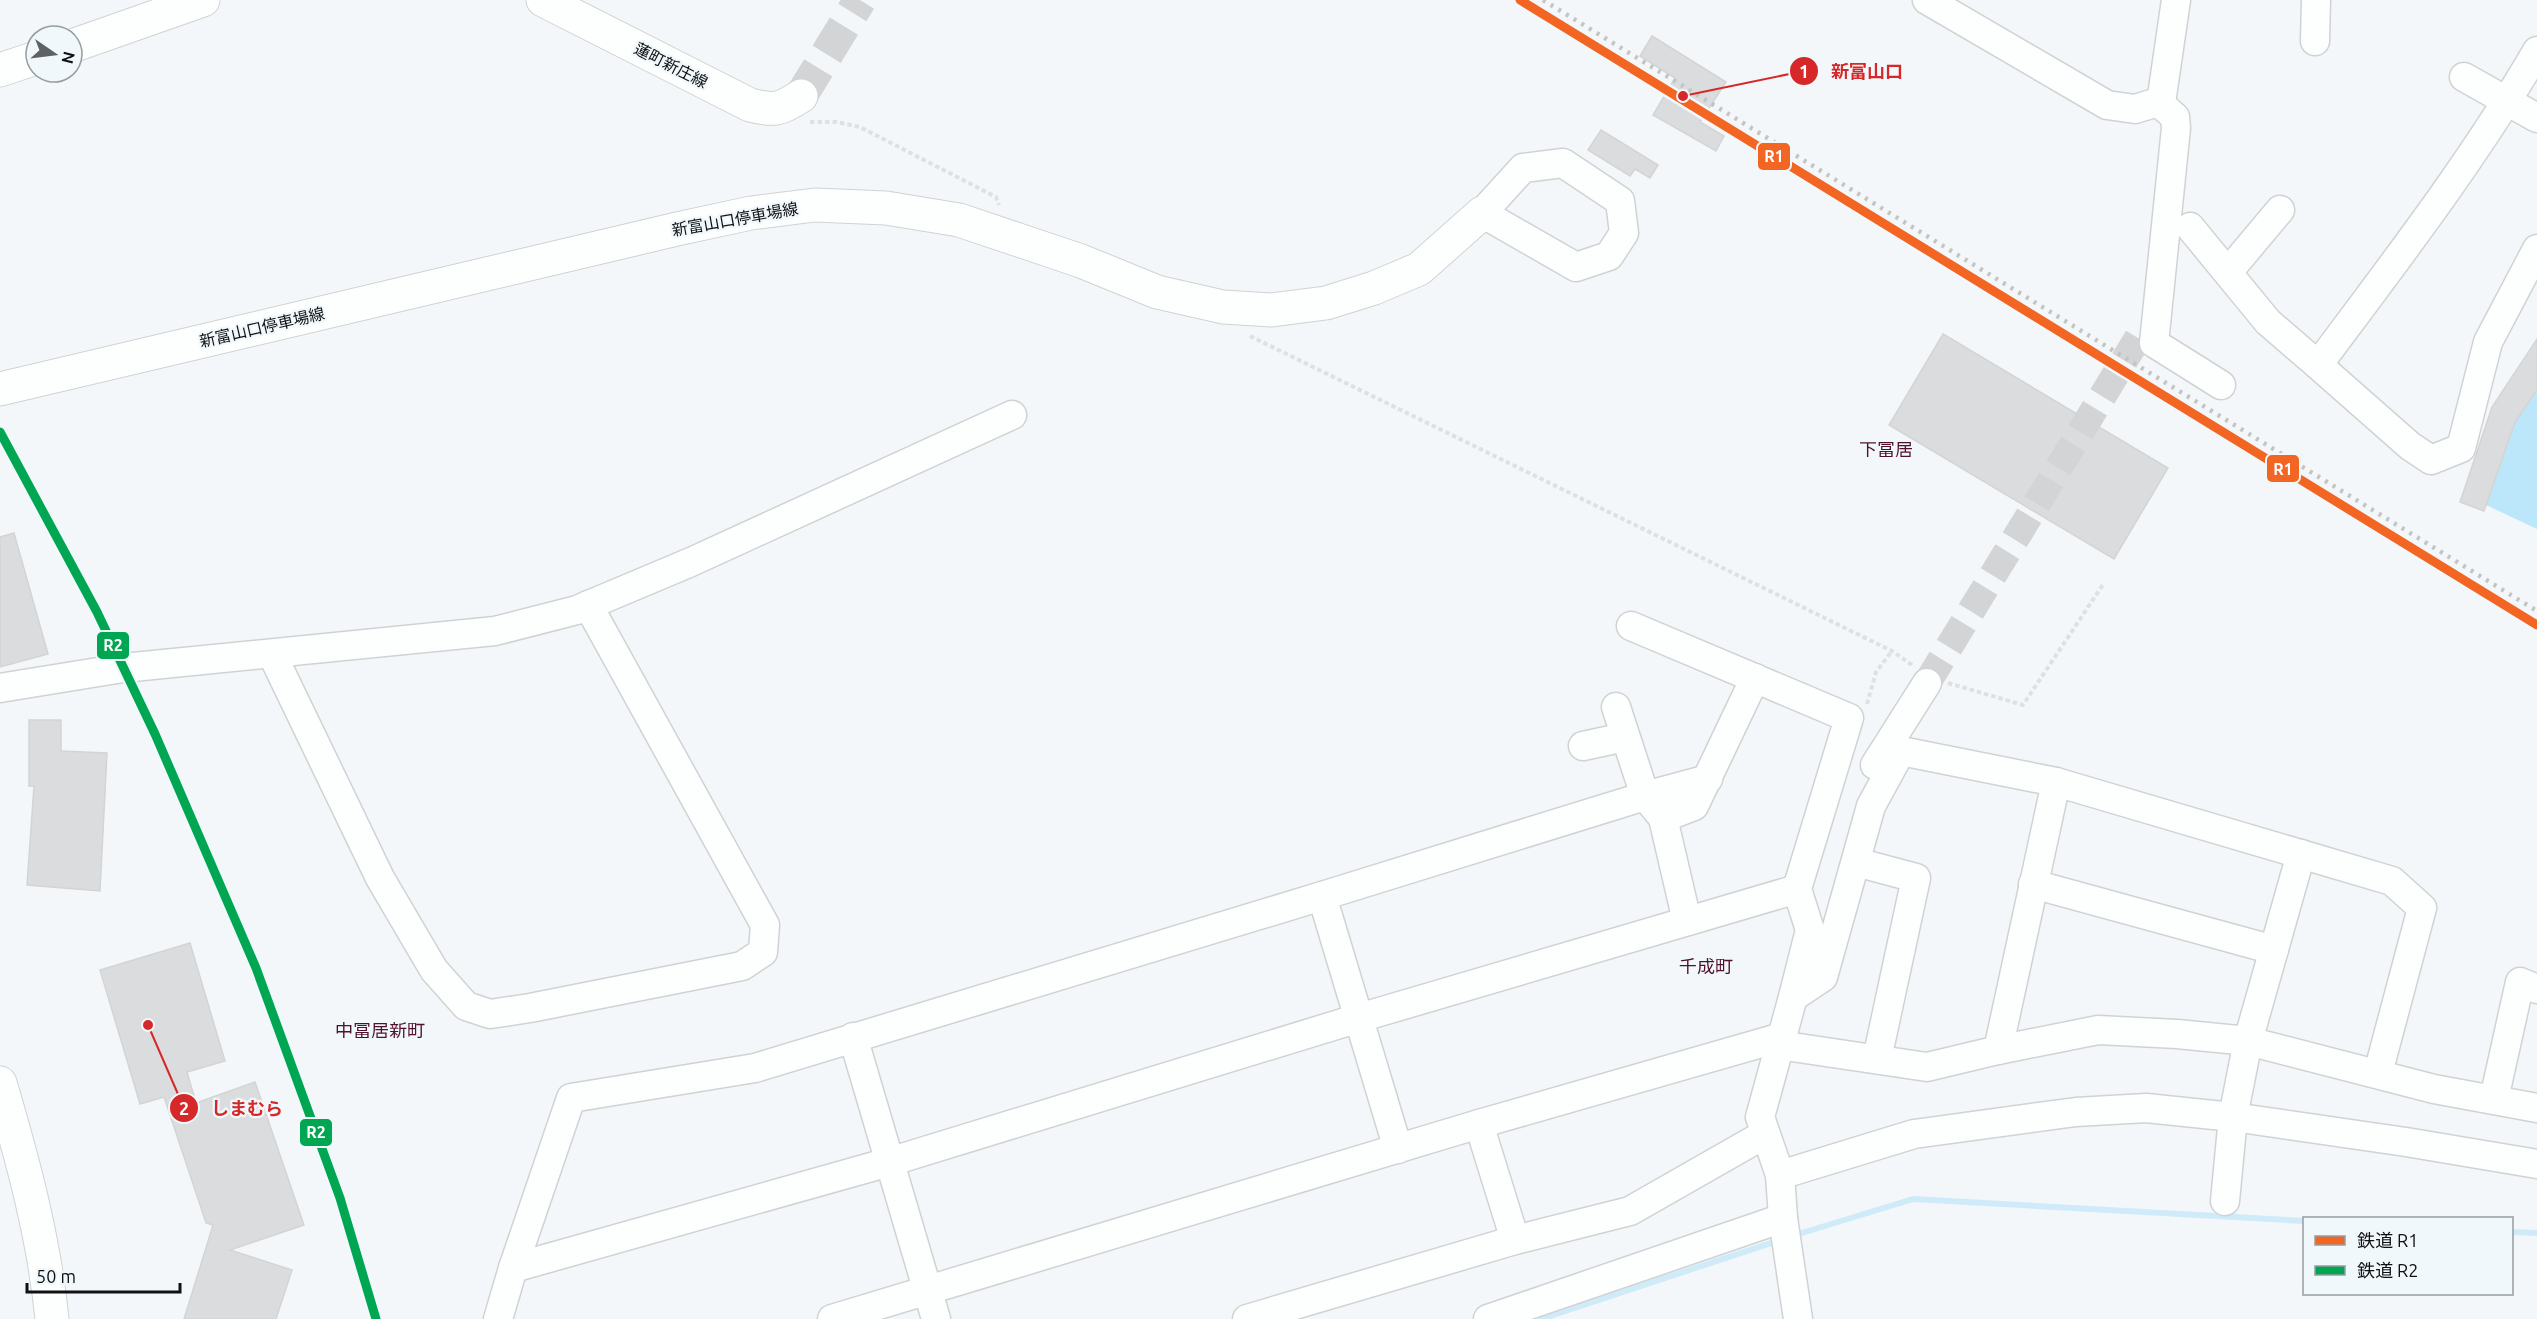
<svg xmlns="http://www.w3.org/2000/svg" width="2537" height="1319" viewBox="0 0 2537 1319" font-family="Ubuntu,'Noto Sans JP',sans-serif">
<rect width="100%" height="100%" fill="#f4f7f9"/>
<!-- green -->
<polygon fill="#bce6f9" points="2537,390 2537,529 2486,505 2515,422"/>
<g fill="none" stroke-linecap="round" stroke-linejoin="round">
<!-- stream -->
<g stroke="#cfebf9" stroke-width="6">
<polyline points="2512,1232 2537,1233"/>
<polyline points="1792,1236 1913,1199 2304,1221"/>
<polyline points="1541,1319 1780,1240"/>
</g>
</g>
<!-- building -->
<g fill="#dbdcdd" stroke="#d4d4d5" stroke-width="1.5">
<polygon points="1652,36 1726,82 1700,122 1724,136 1716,151 1653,115 1675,78 1640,56"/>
<polygon points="1601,130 1658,165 1650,178 1635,169 1630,176 1588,150"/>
<polygon points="1943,334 2168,468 2114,559 1889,425"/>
<polygon points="2537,339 2537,390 2515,422 2484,511 2460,502 2492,407"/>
<polygon points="14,533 48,654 0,667 0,537"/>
<polygon points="29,720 61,720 61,751 107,753 100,891 27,885 34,786 29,786"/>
<polygon points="190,943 225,1061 187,1072 196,1103 255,1082 304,1225 230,1250 292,1270 276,1319 184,1319 213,1225 206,1223 164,1097 140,1104 100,970"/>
</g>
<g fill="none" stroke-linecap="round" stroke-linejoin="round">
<!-- minor-tunnel -->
<polyline stroke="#d2d4d6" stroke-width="28" stroke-dasharray="28 14" stroke-linecap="butt" points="1927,683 2138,338"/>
<!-- major-tunnel -->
<polyline stroke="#d2d4d6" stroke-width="33" stroke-dasharray="33 16" stroke-linecap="butt" points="801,96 860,0"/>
<!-- minor casing -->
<g stroke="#d0d2d4" stroke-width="31">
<g id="minor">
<polyline points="1927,0 2107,105 2135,109 2158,102 2162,96 2176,0"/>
<polyline points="2315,41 2316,0"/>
<path d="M 2537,51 C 2473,161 2394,263 2318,365 L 2410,446 L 2431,460 L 2461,448 L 2488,342 L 2537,249"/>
<polyline points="2464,77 2537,118"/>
<polyline points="2158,102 2175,117 2176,128 2154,343 2221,385"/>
<polygon points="1563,163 1620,201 1624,233 1609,256 1576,267 1482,213 1523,168"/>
<polyline points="2190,227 2268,322 2318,365"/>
<polyline points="2228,272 2280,210"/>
<polyline points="1631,626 1849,718 1797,889 1810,930 1793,997"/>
<polyline points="272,654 380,878 434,970 466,1006 490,1014 530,1008 742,966 763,952 765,925 588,605"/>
<polyline points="0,688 123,668 495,631 577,610 691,562 1012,415"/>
<polyline points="1616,707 1645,796 1663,818 1687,921"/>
<polyline points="1583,746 1625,737"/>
<polyline points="1875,765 1927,683"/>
<polyline points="1663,818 1694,806 1755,678"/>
<polyline points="1856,862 1916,878 1877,1059"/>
<polyline points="2033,884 2274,950"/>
<polyline points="1322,896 1398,1149"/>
<polyline points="853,1037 936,1319"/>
<polyline points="1779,1045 1927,1067 1998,1050 2098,1030 2177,1034 2248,1041 2434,1089 2537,1108"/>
<polyline points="1998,1050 2056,782"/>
<polyline points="2494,1099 2520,982 2537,989"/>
<polyline points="1479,1124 1515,1240"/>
<polyline points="1780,1175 1914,1134 2076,1112 2146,1108 2233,1117 2406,1142 2537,1164"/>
<polyline points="2225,1201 2233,1117 2248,1041 2301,854"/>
<polyline points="513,1268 889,1162 1359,1018 1797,889"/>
<polyline points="498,1319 513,1268 571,1098 755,1068 1322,896 1645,796 1708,779"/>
<polyline points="832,1319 1479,1124 1782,1037"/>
<polyline points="1247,1319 1515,1240 1630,1211 1765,1134"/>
<polyline points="1488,1319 1783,1218"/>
<polyline points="1798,1319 1783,1218 1780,1175 1760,1117 1793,997 1823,977 1871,806 1901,751 2056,782 2392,881 2422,908 2378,1073"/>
</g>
</g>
<!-- major casing -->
<g stroke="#d0d2d4" stroke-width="35">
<g id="major">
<path d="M 543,0 L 750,105 C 774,111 780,110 801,96"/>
<polyline points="72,46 203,0"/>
<polyline points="0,70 36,58"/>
<polyline points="0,389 677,229 751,213 815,205 886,208 959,220 1081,261 1157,292 1223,307 1272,310 1326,303 1374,288 1419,269 1482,213"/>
<path d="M 0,1083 C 23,1161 44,1238 52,1319"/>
</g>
</g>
<!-- path -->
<g stroke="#dfe0e0" stroke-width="4" stroke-dasharray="4.5 3" stroke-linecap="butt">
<polyline points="810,122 836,122 860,127 996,197 999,205"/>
<polyline points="1250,336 1892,651 1912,665"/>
<polyline points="1948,683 2023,705 2104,583"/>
<polyline points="1867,704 1876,672 1892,651"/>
</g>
<!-- minor -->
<use href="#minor" stroke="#fdfefe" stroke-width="28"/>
<!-- major -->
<use href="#major" stroke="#fdfefe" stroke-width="33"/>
<!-- rail -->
<g stroke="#c4c4c4" stroke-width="4.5" stroke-dasharray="3 6" stroke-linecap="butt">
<polyline points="1520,0 2537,625"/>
<polyline points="1543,0 2537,611"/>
</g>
<!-- rail-1 casing -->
<g stroke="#f1f8fc" stroke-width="14">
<polyline id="rail-1" points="1520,0 2537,625"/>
</g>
<!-- rail-2 casing -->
<g stroke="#f1f8fc" stroke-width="14">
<polyline id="rail-2" points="0,432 97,612 155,734 256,968 340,1198 376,1319"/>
</g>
<!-- rail-1 -->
<use href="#rail-1" stroke="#f26522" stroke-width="9"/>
<!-- rail-2 -->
<use href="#rail-2" stroke="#00a651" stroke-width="9"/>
</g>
<g text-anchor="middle" stroke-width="4.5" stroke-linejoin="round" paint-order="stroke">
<!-- street labels -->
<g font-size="16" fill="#0f1112" stroke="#f1f8fc">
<text transform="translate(671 65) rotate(27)" y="6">蓮町新庄線</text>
<text transform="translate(735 219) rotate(-10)" y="6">新富山口停車場線</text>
<text transform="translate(262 327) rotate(-13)" y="6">新富山口停車場線</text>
</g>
<!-- neighbourhood labels -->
<g font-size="18" fill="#52102d" stroke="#f1f8fc">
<text x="1886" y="456">下冨居</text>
<text x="1706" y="973">千成町</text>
<text x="380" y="1037">中冨居新町</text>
</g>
</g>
<!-- callouts -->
<path fill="none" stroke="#d62828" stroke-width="2" d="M1683 96L1804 71M148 1025L184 1108"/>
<g fill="#d62828" stroke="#f1f8fc" stroke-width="2">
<circle cx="1683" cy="96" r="6"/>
<circle cx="148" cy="1025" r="6"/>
<circle cx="1804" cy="71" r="15"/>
<circle cx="184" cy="1108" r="15"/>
</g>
<g font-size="18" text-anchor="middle" font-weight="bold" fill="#fff">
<text x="1804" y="78">1</text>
<text x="184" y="1115">2</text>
</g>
<g font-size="18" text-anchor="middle" font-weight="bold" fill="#d62828" stroke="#f1f8fc" stroke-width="4.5" stroke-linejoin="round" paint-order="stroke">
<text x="1867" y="78">新富山口</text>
<text x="247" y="1115">しまむら</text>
</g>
<g stroke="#f1f8fc" stroke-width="2">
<rect x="1757" y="142" width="34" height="29" rx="6" fill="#f26522"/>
<rect x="2266" y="454" width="34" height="29" rx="6" fill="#f26522"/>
<rect x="96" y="631" width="34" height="29" rx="6" fill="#00a651"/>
<rect x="299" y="1118" width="34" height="29" rx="6" fill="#00a651"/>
</g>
<g font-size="16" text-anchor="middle" font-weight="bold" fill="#fff">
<text x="1774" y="162">R1</text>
<text x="2283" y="475">R1</text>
<text x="113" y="651">R2</text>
<text x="316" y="1138">R2</text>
</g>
<!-- legend -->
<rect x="2303" y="1217" width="210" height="78" fill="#f1f8fc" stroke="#979c9e" stroke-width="1.5"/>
<rect x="2315" y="1236" width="30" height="9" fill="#f26522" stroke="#979c9e" stroke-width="1.5"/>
<text x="2357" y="1247" font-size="18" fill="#0f1112">鉄道 R1</text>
<rect x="2315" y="1266" width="30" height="9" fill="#00a651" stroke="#979c9e" stroke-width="1.5"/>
<text x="2357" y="1277" font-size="18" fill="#0f1112">鉄道 R2</text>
<!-- north arrow -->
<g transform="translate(54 54) rotate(104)"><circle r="28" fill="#f1f8fc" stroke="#979c9e" stroke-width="1.5"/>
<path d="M0-4.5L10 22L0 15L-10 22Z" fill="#5f6263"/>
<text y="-9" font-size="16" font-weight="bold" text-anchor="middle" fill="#0f1112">N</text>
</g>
<!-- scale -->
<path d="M27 1283v9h153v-9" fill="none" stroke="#0f1112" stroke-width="3"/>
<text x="36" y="1283" font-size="18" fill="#0f1112" stroke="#f1f8fc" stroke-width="4.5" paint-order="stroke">50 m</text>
</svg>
